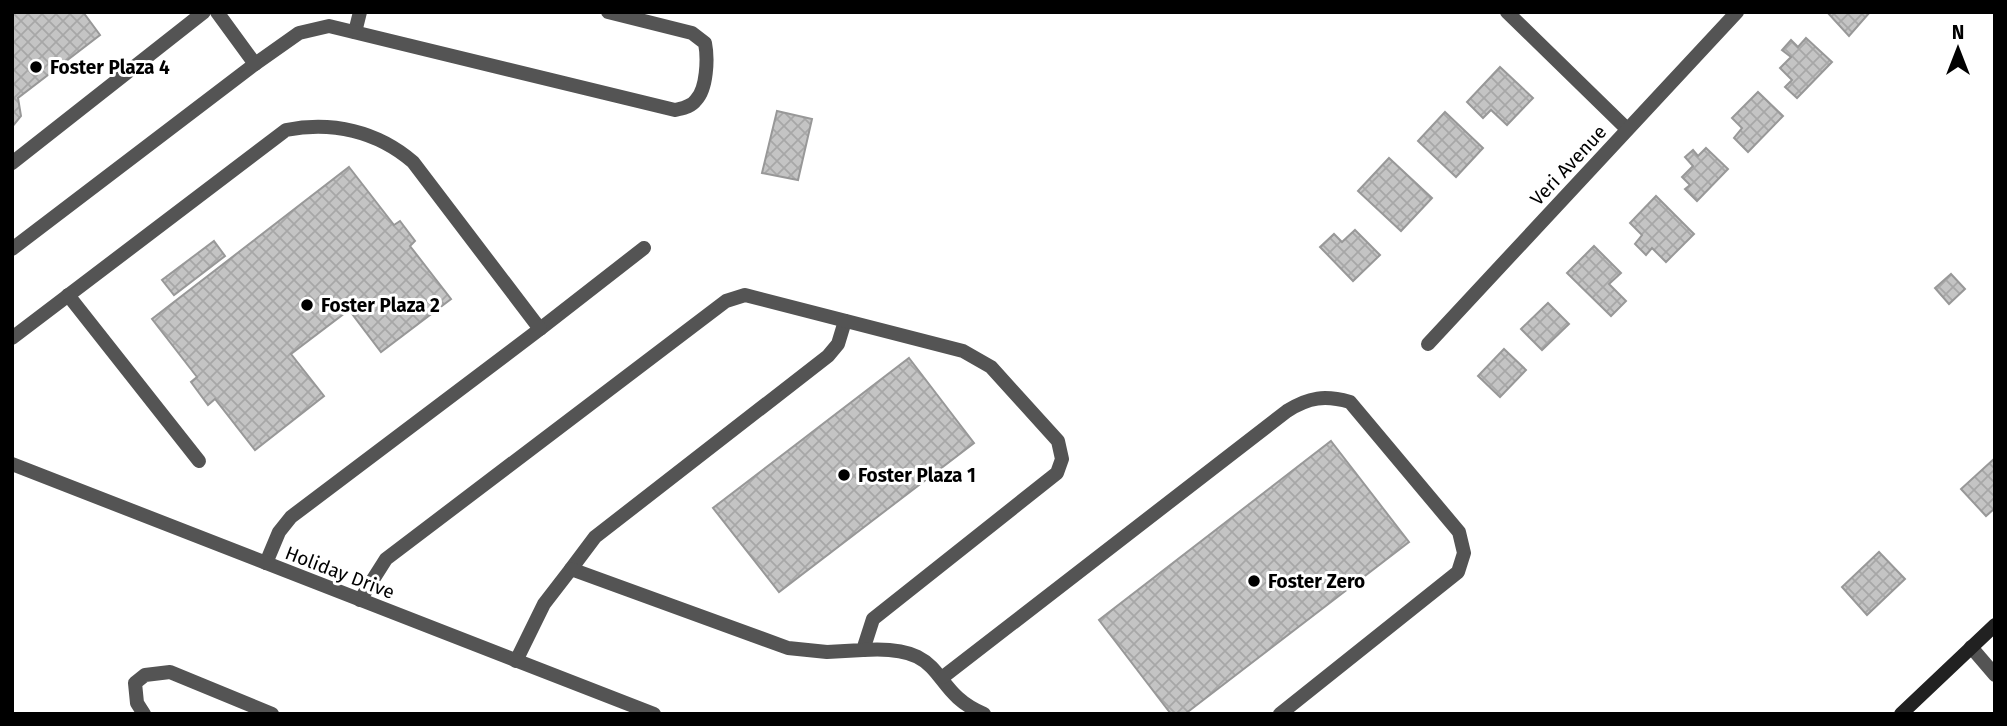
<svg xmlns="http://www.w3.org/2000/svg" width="2007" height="726" viewBox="0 0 2007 726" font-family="'Fira Sans',sans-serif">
<defs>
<pattern id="building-cross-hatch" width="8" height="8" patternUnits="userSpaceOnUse" patternTransform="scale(1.75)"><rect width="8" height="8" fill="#c4c4c4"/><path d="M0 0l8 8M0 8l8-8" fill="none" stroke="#a7a7a7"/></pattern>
</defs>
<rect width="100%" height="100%" fill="#fff"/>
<!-- building -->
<g fill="url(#building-cross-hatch)" stroke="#989898" stroke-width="2">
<polygon points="12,12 83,12 100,35 18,98 21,116 12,127"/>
<polygon points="1827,12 1870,12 1849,36"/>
<polygon points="1806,38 1832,62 1797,98 1785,87 1792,80 1780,68 1791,57 1782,50 1791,40 1798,47"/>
<polygon points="1500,67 1533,98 1507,125 1491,110 1483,118 1467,102"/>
<polygon points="1758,92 1783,116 1748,152 1734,138 1742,128 1732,118"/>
<polygon points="777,111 812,119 798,180 762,173"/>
<polygon points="1445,112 1483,148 1456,177 1418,141"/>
<polygon points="1706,148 1728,169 1697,201 1685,189 1690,185 1682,177 1693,166 1685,157 1693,150 1698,156"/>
<polygon points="1389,158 1432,198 1401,231 1358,191"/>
<polygon points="349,167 394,225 400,221 415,241 410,246 451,299 381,352 349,310 291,354 324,396 255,450 215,399 208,405 191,382 197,377 152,319"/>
<polygon points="1656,196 1694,234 1666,262 1652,248 1646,255 1635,244 1642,235 1630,223"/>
<polygon points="1355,230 1380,255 1353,281 1320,247 1334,234 1342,242"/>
<polygon points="214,241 225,256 174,295 162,280"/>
<polygon points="1594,246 1621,273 1609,284 1626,301 1611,316 1567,273"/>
<polygon points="1951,274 1965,289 1949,304 1935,288"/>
<polygon points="1548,303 1569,324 1542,350 1521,329"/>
<polygon points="1504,349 1526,370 1500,397 1478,376"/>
<polygon points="909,358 974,443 779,592 713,508"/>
<polygon points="1331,441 1409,542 1185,714 1171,714 1099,620"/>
<polygon points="1995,458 1995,508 1986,516 1961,489"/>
<polygon points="1879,552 1905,579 1867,615 1842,587"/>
</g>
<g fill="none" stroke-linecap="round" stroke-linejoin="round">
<!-- service -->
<g stroke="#545454" stroke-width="14">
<polyline points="217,12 255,64"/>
<polyline points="355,32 360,12"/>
<polyline points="12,163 204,12"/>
<path d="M 12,249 L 255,64 L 299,33 L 329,26 L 675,110 C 683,108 691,107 696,100 C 707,89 708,58 705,43 L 692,33 L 608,12"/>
<polyline points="68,295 199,461"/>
<polyline points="540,329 644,248"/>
<path d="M 12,338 L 286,130 C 332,121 377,131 413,162 L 540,329 L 291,517 L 279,532 L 266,563"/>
<polyline points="571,569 595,537 828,356 838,344 845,321"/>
<polyline points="360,600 386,559 726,301 745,295 963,351 991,367 1058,441 1062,459 1057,473 873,619 863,650 827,652 788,648 571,569 544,604 516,661"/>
<polyline points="1971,647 1995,675"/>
<path d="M 863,650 C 951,644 926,690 984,714"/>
<path d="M 943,677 L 1287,411 C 1309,397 1325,395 1350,402 L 1459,532 L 1464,553 L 1458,572 L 1280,714"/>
<polyline points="144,714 137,703 135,683 145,675 170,672 272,714"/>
</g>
<!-- minor -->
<g stroke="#545454" stroke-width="14">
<polyline points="1507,12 1627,129"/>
<polyline points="1428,344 1737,12"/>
<polyline points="12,464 654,714"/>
</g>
<!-- secondary -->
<polyline stroke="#212121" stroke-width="14" points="1901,714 1995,625"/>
</g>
<!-- markers -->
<g fill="#000" stroke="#fff" stroke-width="2.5">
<circle cx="36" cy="67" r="7"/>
<circle cx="307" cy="305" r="7"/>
<circle cx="844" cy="475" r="7"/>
<circle cx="1254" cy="581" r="7"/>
</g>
<g text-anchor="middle" stroke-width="6" stroke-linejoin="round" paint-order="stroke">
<!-- poi labels -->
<g font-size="19" font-weight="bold" fill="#000" stroke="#fff" text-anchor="start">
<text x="50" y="74">Foster Plaza 4</text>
<text x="321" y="312">Foster Plaza 2</text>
<text x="858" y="482">Foster Plaza 1</text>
<text x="1268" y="588">Foster Zero</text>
</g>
<!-- street labels -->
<g font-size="19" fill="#000" stroke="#fff">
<text transform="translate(1568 165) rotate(-47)" y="7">Veri Avenue</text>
<text transform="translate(340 572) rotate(21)" y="7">Holiday Drive</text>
</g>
</g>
<!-- border -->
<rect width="2007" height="726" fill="none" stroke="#000000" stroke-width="28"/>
<!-- north arrow -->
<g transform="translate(1958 49)" stroke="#ffffff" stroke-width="5" paint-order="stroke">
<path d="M0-5L12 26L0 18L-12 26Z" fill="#000000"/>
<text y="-10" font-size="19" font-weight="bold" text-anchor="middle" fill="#000000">N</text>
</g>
</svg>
